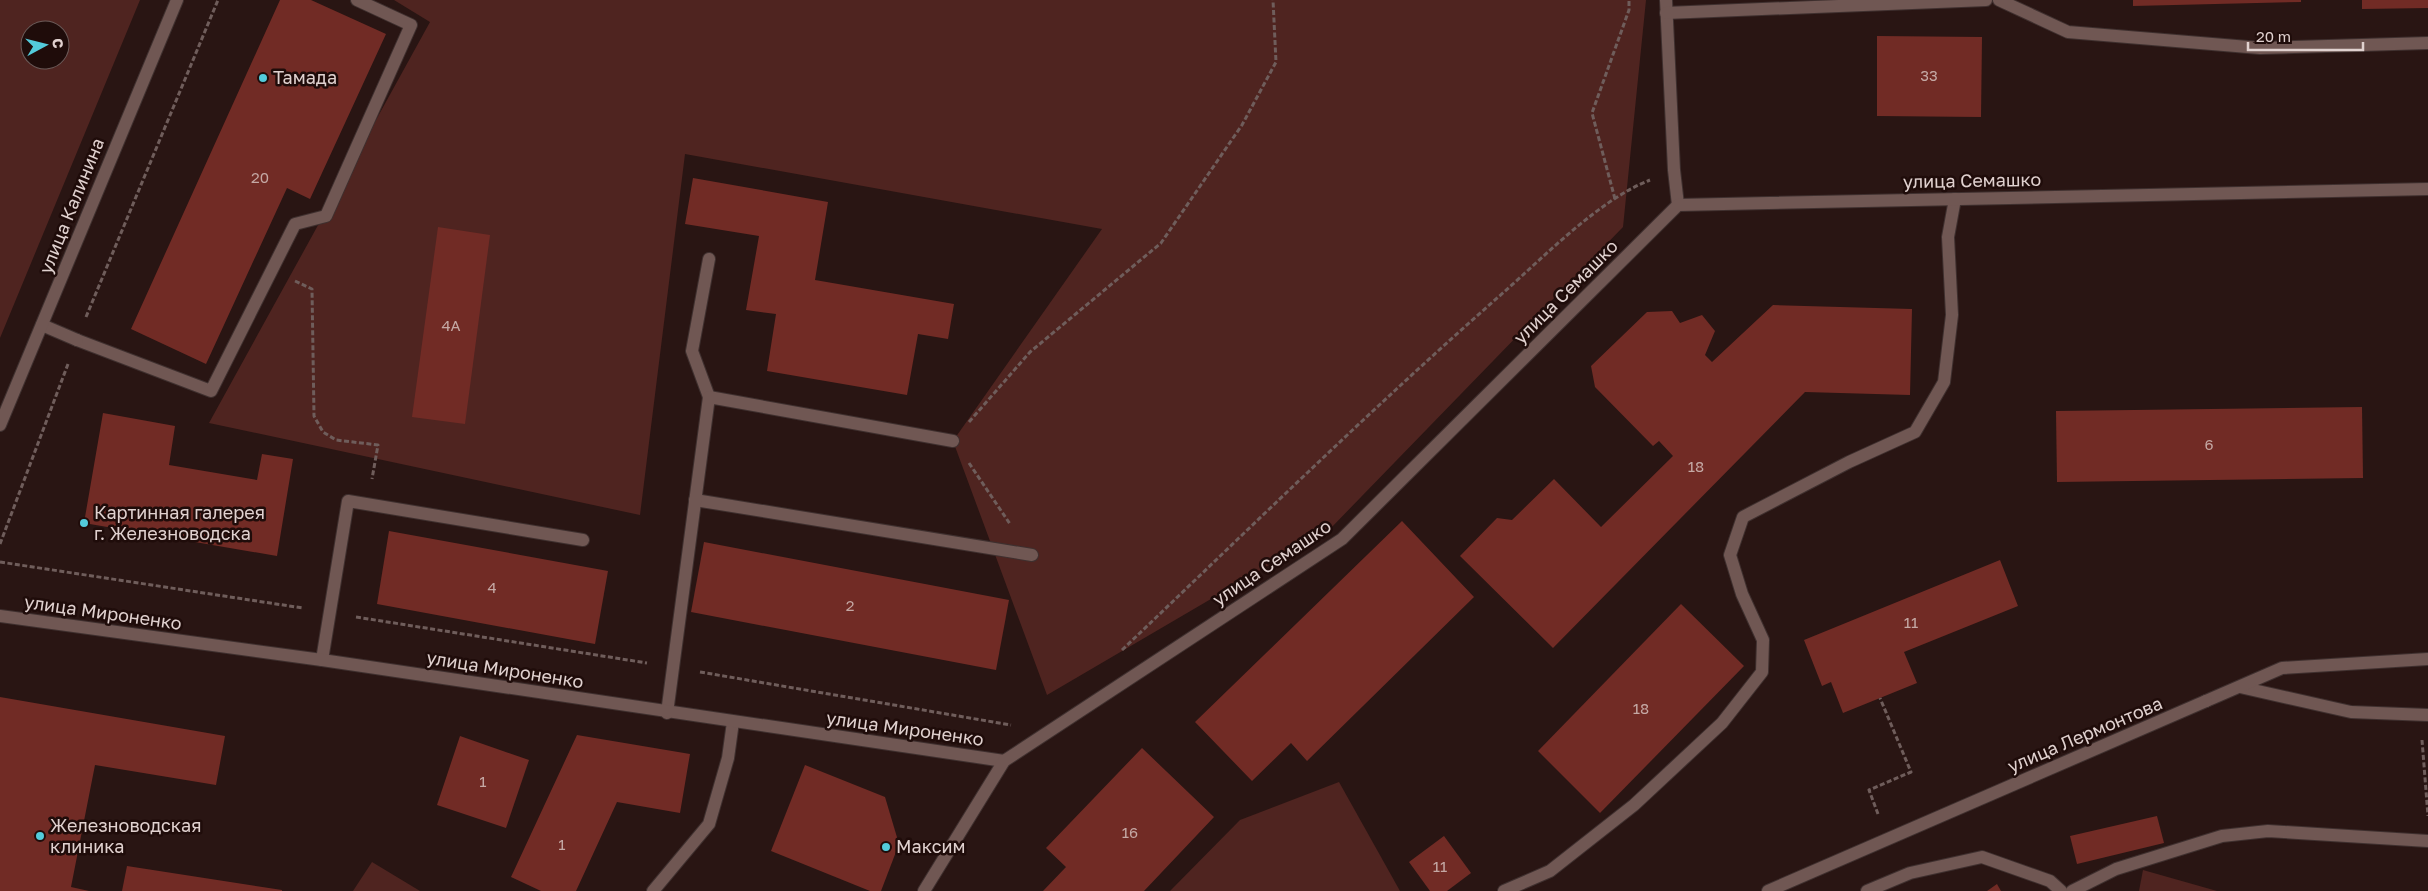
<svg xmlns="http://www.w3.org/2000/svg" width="2428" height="891" viewBox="0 0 2428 891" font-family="'Golos Text',sans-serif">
<rect width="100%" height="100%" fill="#291513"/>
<!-- green -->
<g fill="#4f2420" fill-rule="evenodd">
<path d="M 0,0 L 140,0 L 0,338 ZM 30,30 L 60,30 L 60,60 L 30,60 Z"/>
<polygon points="394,0 1646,0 1623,227 1329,530 1047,695 953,441 1102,229 685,154 640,515 209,423 430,22"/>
<polygon points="1339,782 1400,891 1170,891 1240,820"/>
<polygon points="372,862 420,891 353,891"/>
<polygon points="2143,870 2217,891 2139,891"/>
</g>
<!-- building -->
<g fill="#712b25">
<polygon points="280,0 311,0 386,34 310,199 287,188 206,364 131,329"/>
<polygon points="2133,0 2301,0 2301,2 2133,6"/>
<polygon points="2362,0 2428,0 2428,8 2362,9"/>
<polygon points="1877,36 1982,37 1981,117 1877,116"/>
<polygon points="693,178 828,202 815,280 954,304 948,339 918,334 907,395 767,371 776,314 746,310 759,236 685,224"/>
<polygon points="438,227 490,235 465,424 412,417"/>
<polygon points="1773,305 1912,309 1910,395 1805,392 1553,648 1460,556 1497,518 1512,520 1554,479 1601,527 1673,456 1659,441 1653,446 1595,387 1591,366 1647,312 1672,311 1680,323 1702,315 1715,331 1705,355 1712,362"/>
<polygon points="2362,407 2363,478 2057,482 2056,411"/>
<polygon points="103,413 175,426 169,465 257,480 262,454 293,459 277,556 84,523"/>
<polygon points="1402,521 1474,597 1307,761 1291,743 1252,781 1195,722"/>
<polygon points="389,531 608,571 595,644 377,604"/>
<polygon points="704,542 1009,600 996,670 691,612"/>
<polygon points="2000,560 2018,606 1904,652 1917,683 1843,713 1831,682 1822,686 1804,640"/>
<polygon points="1681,604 1744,666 1600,813 1538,751"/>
<polygon points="0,697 225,736 216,785 95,765 71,887 89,891 0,891"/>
<polygon points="577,735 690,754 680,813 617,802 576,891 541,891 511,877"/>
<polygon points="460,736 529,760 506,828 437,805"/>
<polygon points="1142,748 1214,817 1144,891 1043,891 1066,867 1046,848"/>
<polygon points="805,765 885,797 899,844 881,891 870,891 771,851"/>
<polygon points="2157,816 2164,843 2077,864 2070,836"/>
<polygon points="1444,836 1471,873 1447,891 1430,891 1409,862"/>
<polygon points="127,866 282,890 282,891 122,891"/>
<polygon points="1997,884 2001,891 1987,891"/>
</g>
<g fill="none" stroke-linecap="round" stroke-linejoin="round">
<!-- service casing -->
<g stroke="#3f302f" stroke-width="14">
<g id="service">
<polyline points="1666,0 1674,170 1678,205"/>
<polyline points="1999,0 2068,32 2260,48 2428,43"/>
<polyline points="1666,13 1986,0"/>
<polyline points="709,259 692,351 709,397"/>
<polyline points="77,340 211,391 295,224 326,216 411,25 357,0"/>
<polyline points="695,500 1032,555"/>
<polyline points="322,660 348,501 583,540"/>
<polyline points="2240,687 2351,712 2428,715"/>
<polyline points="2206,701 2282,668 2428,659"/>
<polyline points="667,713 709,397 953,441"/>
<polyline points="653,891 709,824 728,758 733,722"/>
<polyline points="1504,891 1550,871 1634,805 1722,723 1762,672 1763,640 1742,594 1730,555 1743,517 1849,462 1915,432 1944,382 1952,315 1948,237 1955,199"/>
<polyline points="1867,891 1910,873 1982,857 2050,881 2061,891"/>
<polyline points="2072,891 2116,869 2222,836 2268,831 2428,841"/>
</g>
</g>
<!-- minor casing -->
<g stroke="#3f302f" stroke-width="14">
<g id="minor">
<polyline points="42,325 77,340"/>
<polyline points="0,425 177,0"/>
<polyline points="0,616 322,660 1004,761"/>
<polyline points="924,891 1004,761 1342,539 1678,205 2428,189"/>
<polyline points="1768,891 2206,701"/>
</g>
</g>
<!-- path -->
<g stroke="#6f5d5b" stroke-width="3" stroke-dasharray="5 2.5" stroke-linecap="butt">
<polyline points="1615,199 1592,113 1629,10 1629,0"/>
<polyline points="295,281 312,289 314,416 323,432 336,440 378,445 372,479"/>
<polyline points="86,317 218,0"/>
<polyline points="969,422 1030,352 1161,243 1242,125 1276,62 1273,0"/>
<polyline points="969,463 1010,524"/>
<polyline points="0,544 68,364"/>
<polyline points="0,562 303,608"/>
<polyline points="356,617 647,663"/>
<path d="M 1122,650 C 1248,530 1373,407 1504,292 C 1546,255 1599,200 1650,180"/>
<polyline points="700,672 1011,725"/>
<polyline points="2422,740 2428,816"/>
<polyline points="1878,814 1869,790 1911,772 1880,698"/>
</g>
<!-- service -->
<use href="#service" stroke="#705753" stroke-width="12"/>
<!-- minor -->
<use href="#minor" stroke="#705753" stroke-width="12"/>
</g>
<!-- markers -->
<g fill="#53cbdb" stroke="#1f0c0a" stroke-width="2">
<circle cx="263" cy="78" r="5"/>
<circle cx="84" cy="523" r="5"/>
<circle cx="40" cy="836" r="5"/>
<circle cx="886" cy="847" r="5"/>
</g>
<g text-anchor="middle" stroke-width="5" stroke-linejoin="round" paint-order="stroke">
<!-- number labels -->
<g font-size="15" fill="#c4a8a4">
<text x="1929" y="81">33</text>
<text x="260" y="183">20</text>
<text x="451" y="331">4А</text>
<text x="2209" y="450">6</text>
<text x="1696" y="472">18</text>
<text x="492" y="593">4</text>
<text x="850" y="611">2</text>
<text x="1911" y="628">11</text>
<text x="1641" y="714">18</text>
<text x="483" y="787">1</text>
<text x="1130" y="838">16</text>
<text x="562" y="850">1</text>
<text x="1440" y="872">11</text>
</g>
<!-- poi labels -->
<g font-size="18" fill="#e0d1cf" stroke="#1f0c0a" text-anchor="start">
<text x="273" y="84">Тамада</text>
<text x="94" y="519">Картинная галерея<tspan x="94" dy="21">г. Железноводска</tspan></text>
<text x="50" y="832">Железноводская<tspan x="50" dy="21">клиника</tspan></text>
<text x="896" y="853">Максим</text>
</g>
<!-- street labels -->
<g font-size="18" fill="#e0d1cf" stroke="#1f0c0a">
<text transform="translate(1972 181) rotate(-1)" y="6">улица Семашко</text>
<text transform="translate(72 206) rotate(-68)" y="6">улица Калинина</text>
<text transform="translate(1566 292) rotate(-45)" y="6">улица Семашко</text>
<text transform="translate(1272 563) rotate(-34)" y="6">улица Семашко</text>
<text transform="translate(103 613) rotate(8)" y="6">улица Мироненко</text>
<text transform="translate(505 670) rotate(9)" y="6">улица Мироненко</text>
<text transform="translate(905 729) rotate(8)" y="6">улица Мироненко</text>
<text transform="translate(2085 735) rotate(-23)" y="6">улица Лермонтова</text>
</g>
</g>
<!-- north arrow -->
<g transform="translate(45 45) rotate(83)"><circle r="24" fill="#1f0c0a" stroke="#6c5b59"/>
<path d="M0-4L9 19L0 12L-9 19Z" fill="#53cbdb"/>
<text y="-8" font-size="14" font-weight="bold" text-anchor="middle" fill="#e0d1cf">С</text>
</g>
<!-- scale -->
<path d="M2248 42v8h115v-8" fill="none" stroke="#e0d1cf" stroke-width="2.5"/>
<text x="2256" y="42" font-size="15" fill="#e0d1cf" stroke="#1f0c0a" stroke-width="4" paint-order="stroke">20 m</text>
</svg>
